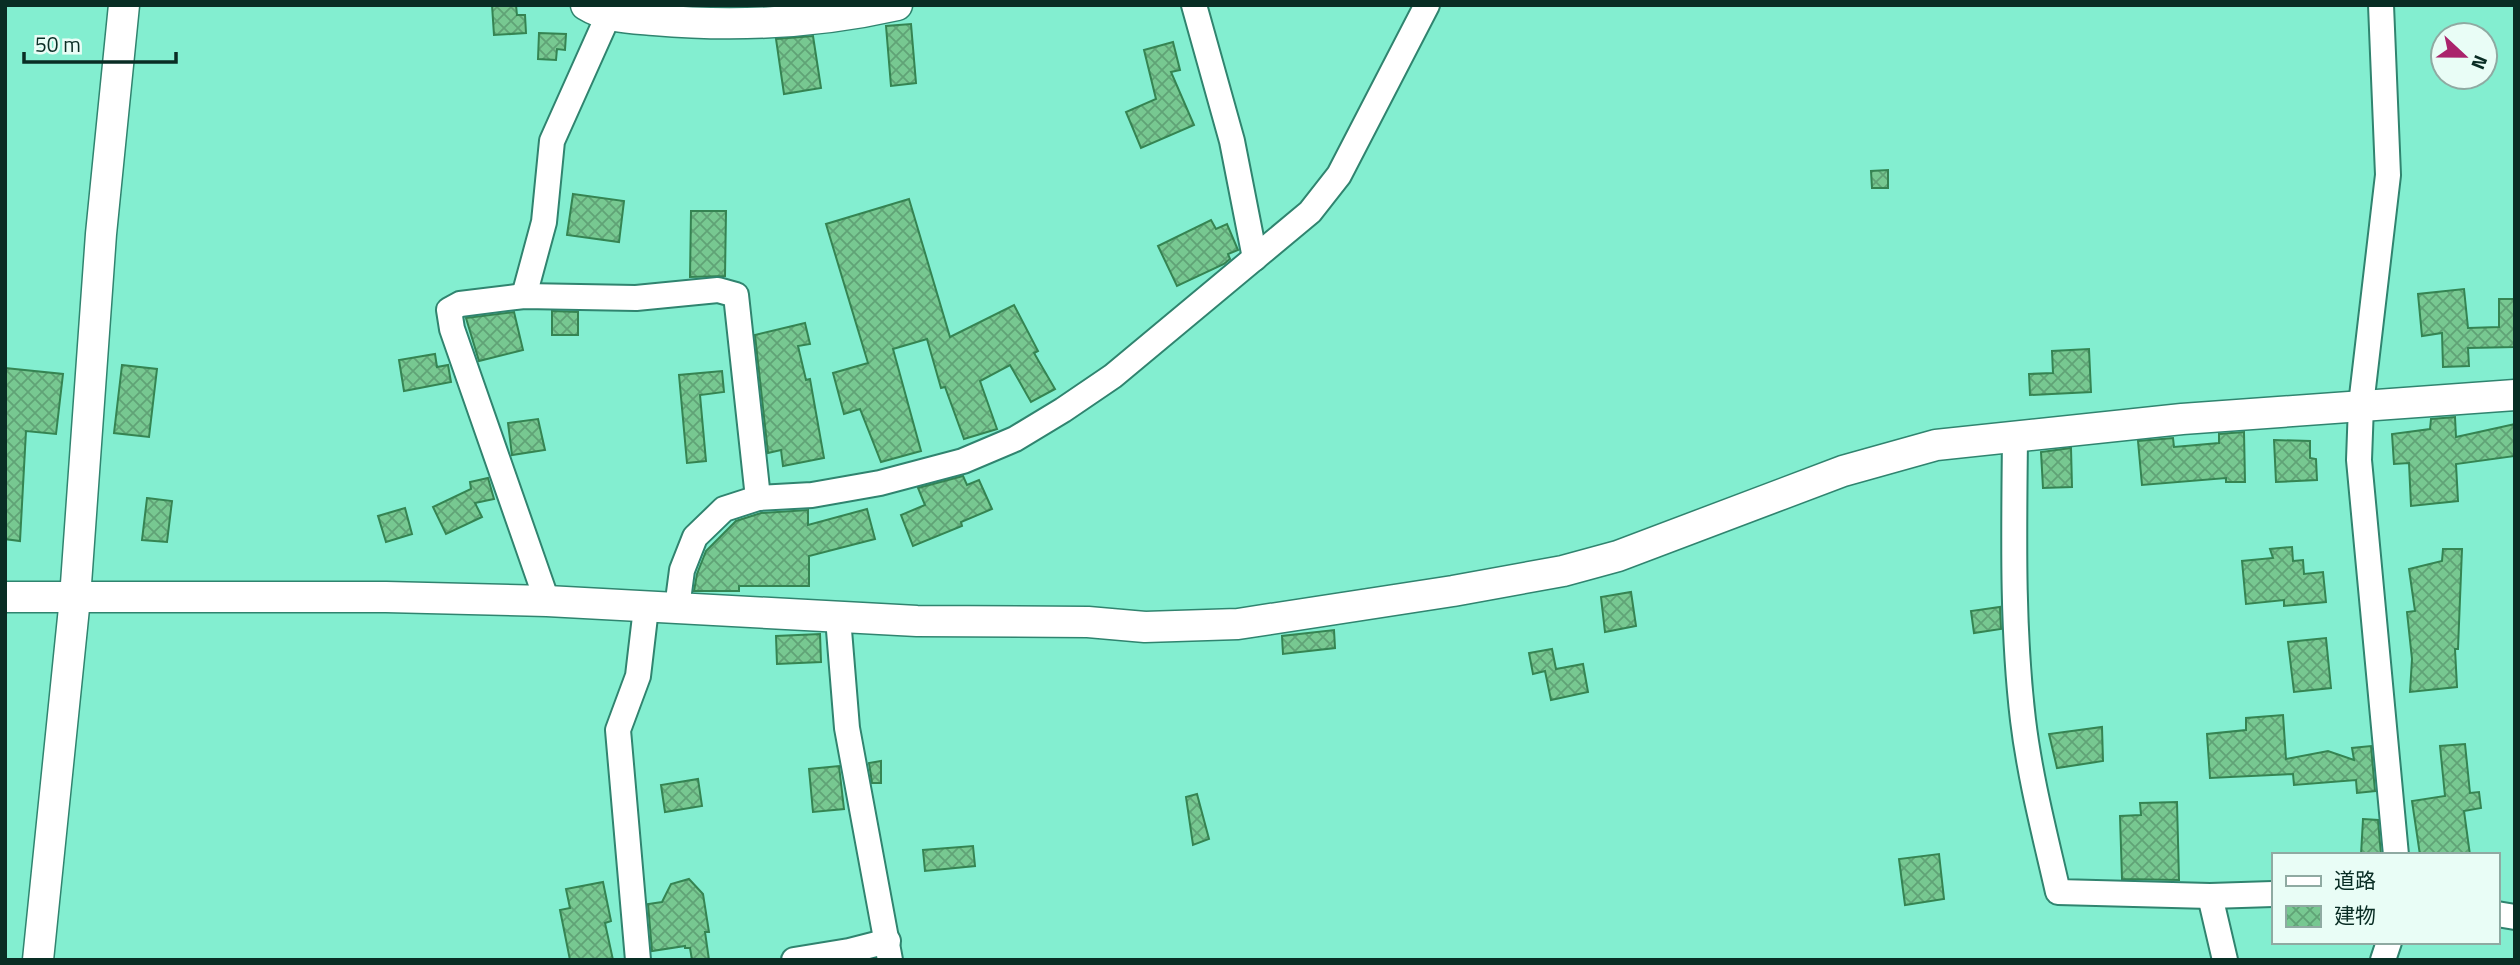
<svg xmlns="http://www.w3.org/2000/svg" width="2520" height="965" viewBox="0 0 2520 965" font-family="'Titillium Web','Noto Sans JP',sans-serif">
<defs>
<pattern id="building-cross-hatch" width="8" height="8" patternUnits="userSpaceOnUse" patternTransform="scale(1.75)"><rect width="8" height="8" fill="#77c891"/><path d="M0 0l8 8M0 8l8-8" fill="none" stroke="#60a376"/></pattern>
</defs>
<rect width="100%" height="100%" fill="#83eed0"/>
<!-- building -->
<g fill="url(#building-cross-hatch)" stroke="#358452" stroke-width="2">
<polygon points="492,5 516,5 517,15 525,15 526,33 494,35"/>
<polygon points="911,24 916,83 891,86 886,26"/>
<polygon points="539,33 566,34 565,50 557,49 556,60 538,59"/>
<polygon points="813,36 821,88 784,94 776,39"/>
<polygon points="1173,42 1180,70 1171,72 1194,125 1141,148 1126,112 1156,99 1144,50"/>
<polygon points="1888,170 1888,188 1872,188 1871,171"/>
<polygon points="573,194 624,201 619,242 567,235"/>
<polygon points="909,199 950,337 1014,305 1038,351 1034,353 1055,389 1031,402 1010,365 980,381 997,429 964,439 945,387 941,388 927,339 893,349 921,451 881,462 860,409 844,414 833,373 868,363 826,224"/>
<polygon points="691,211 726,211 725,276 690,277"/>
<polygon points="1211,220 1216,229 1227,224 1238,250 1228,254 1230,259 1224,264 1177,286 1158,246"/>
<polygon points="2464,289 2468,328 2499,327 2499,299 2515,299 2515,347 2468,348 2469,366 2443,367 2442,333 2422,336 2418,294"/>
<polygon points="552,311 578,312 578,335 552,335"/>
<polygon points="514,312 523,350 479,361 466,318"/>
<polygon points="805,323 810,344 798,346 806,380 810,379 824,458 783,466 781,450 768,453 755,335"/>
<polygon points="2089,349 2091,392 2030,395 2029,374 2053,373 2052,351"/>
<polygon points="435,354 437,367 448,365 451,382 404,391 399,360"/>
<polygon points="122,365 157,369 149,437 114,433"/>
<polygon points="5,368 63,374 56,434 26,431 20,541 5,539"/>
<polygon points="722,371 724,392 700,395 706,461 687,463 679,375"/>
<polygon points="2455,417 2456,437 2515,424 2515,456 2456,464 2458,501 2411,506 2409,463 2394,464 2392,434 2430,429 2431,419"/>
<polygon points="538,419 545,450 512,455 508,423"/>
<polygon points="2244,432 2245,482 2226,482 2226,478 2142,485 2138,441 2173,438 2174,447 2219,443 2219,434"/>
<polygon points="2274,440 2310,441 2310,458 2316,459 2317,480 2276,482"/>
<polygon points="2071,448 2072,487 2043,488 2041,452"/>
<polygon points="963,476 967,485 979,480 992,509 961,522 962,526 913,546 901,515 925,505 918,488"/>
<polygon points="488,478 494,499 475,503 482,517 446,534 433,507 471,489 470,482"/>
<polygon points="147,498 172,501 167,542 142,540"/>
<polygon points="405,508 412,534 386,542 378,516"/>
<polygon points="867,509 875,539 809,556 809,586 739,586 739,591 694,591 697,574 706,551 736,521 761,513 808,510 808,525"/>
<polygon points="2292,547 2293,561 2303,560 2304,574 2323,572 2326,602 2284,606 2284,600 2246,604 2242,561 2273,558 2270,549"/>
<polygon points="2443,549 2462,549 2458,649 2455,649 2457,687 2410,692 2412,659 2407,612 2415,611 2409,569 2442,561"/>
<polygon points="1631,592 1636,626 1605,632 1601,597"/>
<polygon points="2000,607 2001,629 1974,633 1971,611"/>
<polygon points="1334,630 1335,648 1283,654 1282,636"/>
<polygon points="820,634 821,662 777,664 776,636"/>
<polygon points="2326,638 2331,688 2294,692 2288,642"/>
<polygon points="1552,649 1556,669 1583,664 1588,692 1551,700 1545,671 1533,674 1529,653"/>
<polygon points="2283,715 2286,759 2328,751 2354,760 2352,748 2371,746 2375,791 2357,793 2356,780 2294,785 2293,774 2210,778 2207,734 2246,730 2246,718"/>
<polygon points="2102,727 2103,761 2057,768 2049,734"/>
<polygon points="2465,744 2470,793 2479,792 2481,808 2464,811 2470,855 2420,855 2412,801 2445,796 2440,746"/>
<polygon points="881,761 881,783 872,783 869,763"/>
<polygon points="839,766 844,809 813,812 809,769"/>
<polygon points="698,779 702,806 665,812 661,785"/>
<polygon points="1197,794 1209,839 1193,845 1186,797"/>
<polygon points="2177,802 2179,880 2122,879 2120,816 2141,815 2140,803"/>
<polygon points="2363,819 2378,820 2381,855 2361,855"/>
<polygon points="973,846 975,866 925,871 923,850"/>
<polygon points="1939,854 1944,899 1905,905 1899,859"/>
<polygon points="689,879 703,894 709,932 705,932 709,960 692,960 690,948 685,948 685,946 652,951 648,904 662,902 671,884"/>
<polygon points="603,882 611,921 605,923 613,960 570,960 560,910 570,908 566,889"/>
</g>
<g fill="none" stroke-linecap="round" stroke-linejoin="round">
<!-- minor casing -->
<g stroke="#30846f" stroke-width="28">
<g id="minor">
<polyline points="1194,5 1232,141 1255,258"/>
<polyline points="2381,5 2388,175 2361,405 2359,460 2396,855"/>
<polyline points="524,296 544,222 552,141 608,16"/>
<path d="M 2015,438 C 2014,532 2012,627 2023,720 C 2030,778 2045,835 2058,892 L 2210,896 L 2273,894"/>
<polyline points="547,601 452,329 449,310 460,304 524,296 636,298 718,290 736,295 758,498"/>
<polyline points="677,608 682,570 695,537 724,509 758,498 812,495 880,483 963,461 1015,439 1063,410 1113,376 1310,212 1339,175 1427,5"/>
<polyline points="838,618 847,728 890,960"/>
<polyline points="2210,896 2225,960"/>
<polyline points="2497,914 2515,917"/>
<polyline points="638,960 618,730 638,676 646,608"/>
<polyline points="794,960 849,951 888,941"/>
<polyline points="2383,960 2389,942"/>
</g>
</g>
<!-- tertiary casing -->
<g stroke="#30846f" stroke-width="33">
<g id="tertiary">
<path d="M 586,5 C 607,18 630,18 654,20 C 735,27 818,23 897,5"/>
<polyline points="5,597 386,597 547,601 917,621 1088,622 1145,627 1238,624 1453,591 1563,571 1618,556 1843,471 1936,445 2182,419 2515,395"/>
<polyline points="38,960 75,598 101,234 124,5"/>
</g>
</g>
<!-- minor -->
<use href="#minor" stroke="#fff" stroke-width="24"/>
<!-- tertiary -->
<use href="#tertiary" stroke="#fff" stroke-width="30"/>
</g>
<!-- border -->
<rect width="2520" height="965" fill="none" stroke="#092d24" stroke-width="14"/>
<!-- legend -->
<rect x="2272" y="853" width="228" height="91" fill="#e9fdf6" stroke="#8faaa2" stroke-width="2"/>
<rect x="2286" y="876" width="35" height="10" fill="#ffffff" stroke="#8faaa2" stroke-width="2"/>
<text x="2334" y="888" font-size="21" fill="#092d24">道路</text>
<rect x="2286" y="906" width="35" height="21" fill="url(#building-cross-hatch)" stroke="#8faaa2" stroke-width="2"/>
<text x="2334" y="923" font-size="21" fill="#092d24">建物</text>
<!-- north arrow -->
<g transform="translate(2464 56) rotate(112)"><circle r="33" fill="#e9fdf6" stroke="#8faaa2" stroke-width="2"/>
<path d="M0-5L12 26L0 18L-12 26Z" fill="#aa246c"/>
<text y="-10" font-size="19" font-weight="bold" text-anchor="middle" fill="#092d24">N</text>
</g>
<!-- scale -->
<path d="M24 52v10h152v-10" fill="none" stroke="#092d24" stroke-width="3.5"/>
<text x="35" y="52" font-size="21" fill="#092d24" stroke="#e9fdf6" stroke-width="5" paint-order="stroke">50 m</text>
</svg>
